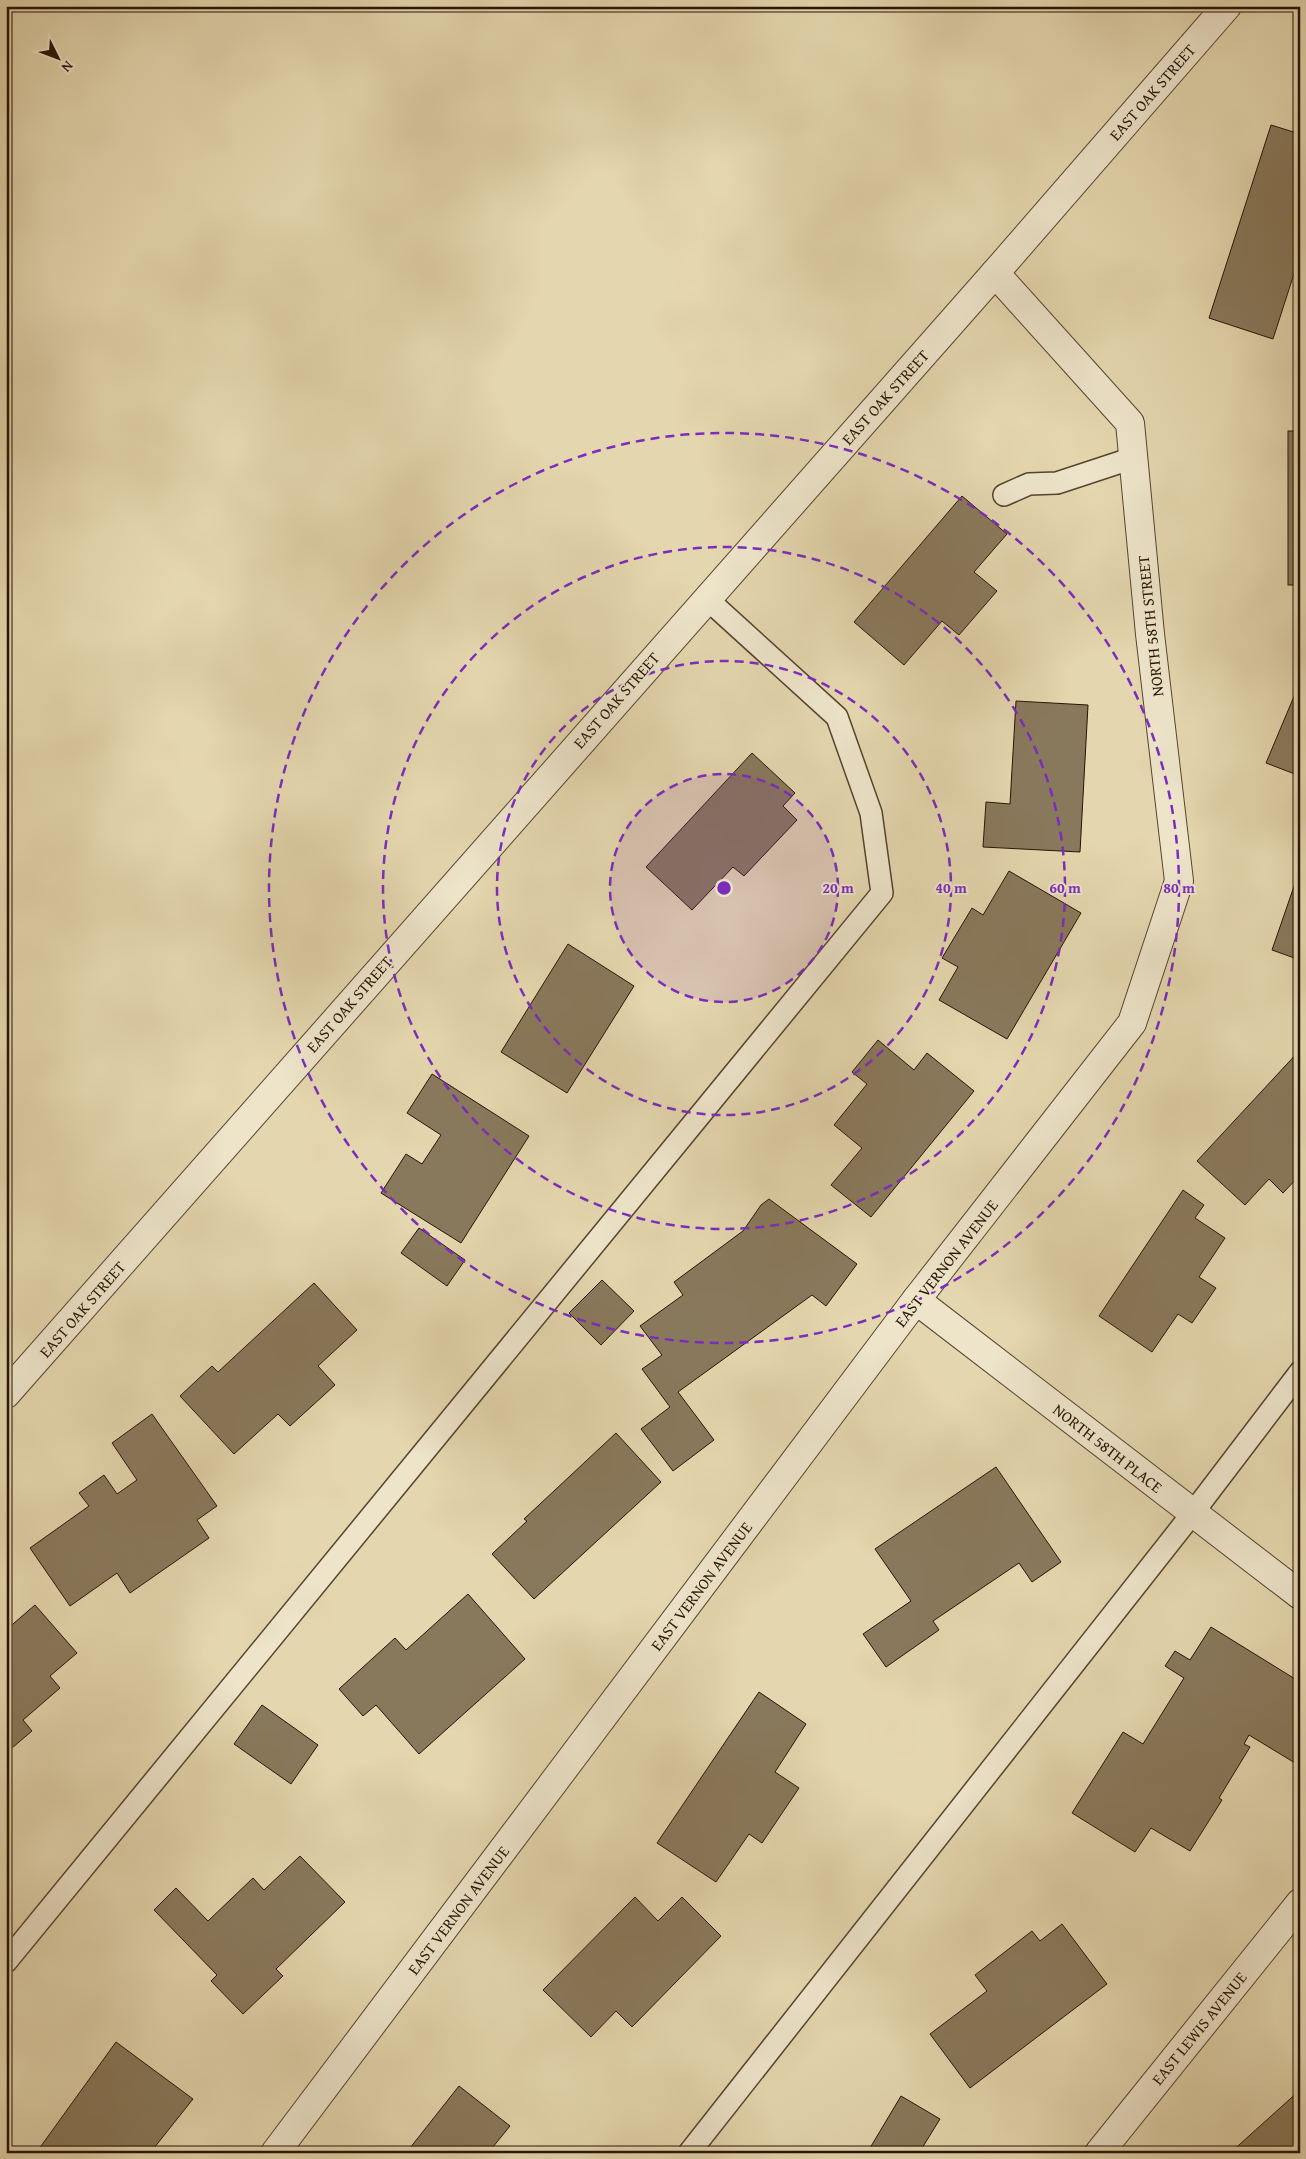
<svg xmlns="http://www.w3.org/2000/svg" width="1306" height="2159" viewBox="0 0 1306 2159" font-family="'Gentium Book Plus',serif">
<rect width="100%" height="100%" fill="#e4d6ae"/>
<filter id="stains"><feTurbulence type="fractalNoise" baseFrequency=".004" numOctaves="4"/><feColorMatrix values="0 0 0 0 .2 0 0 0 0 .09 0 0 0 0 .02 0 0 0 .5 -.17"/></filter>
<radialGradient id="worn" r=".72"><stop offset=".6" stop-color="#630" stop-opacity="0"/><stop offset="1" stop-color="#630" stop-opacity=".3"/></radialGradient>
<!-- building -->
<g fill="#89795c" stroke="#271404">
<polygon points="1271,125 1300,134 1300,255 1273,339 1209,318"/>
<rect x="1288" y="431" width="12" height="154"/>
<polygon points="962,496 1007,534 974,572 997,591 959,635 942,621 904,665 854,622"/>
<polygon points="1300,682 1300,776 1266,763"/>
<polygon points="1016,701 1088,705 1080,852 983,847 986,802 1010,804"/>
<polygon points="752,753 795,793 783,806 797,820 744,876 733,867 692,910 646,867"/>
<polygon points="1300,869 1300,960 1272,950"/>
<polygon points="1009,871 1081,913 1007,1039 939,1000 958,967 942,958 972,908 983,915"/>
<polygon points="568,944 634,986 567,1093 501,1052"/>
<polygon points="878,1040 914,1070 927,1053 974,1091 871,1217 831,1185 862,1148 834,1125 867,1084 852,1072"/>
<polygon points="1300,1050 1300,1175 1283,1193 1269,1179 1245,1205 1197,1161"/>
<polygon points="432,1074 529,1136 461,1243 381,1193 406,1154 422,1164 441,1135 407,1113"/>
<polygon points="1183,1190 1204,1205 1195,1218 1225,1238 1199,1277 1216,1288 1192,1323 1178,1314 1152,1352 1099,1316"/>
<polygon points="769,1199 857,1264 826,1306 812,1295 678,1392 714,1440 673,1471 641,1429 670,1407 642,1369 662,1355 640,1326 683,1295 674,1282 743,1231 761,1205"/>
<polygon points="419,1228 465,1260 447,1286 401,1253"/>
<polygon points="602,1280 634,1311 601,1345 569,1313"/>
<polygon points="314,1283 357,1330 318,1366 335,1385 290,1426 278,1414 234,1454 180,1396 212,1366 218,1372"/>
<polygon points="152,1414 217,1506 197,1520 209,1538 130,1593 117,1573 70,1606 30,1548 89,1506 79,1493 104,1475 117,1494 137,1480 112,1443"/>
<polygon points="616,1433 661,1482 534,1599 492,1554 527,1521 524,1519"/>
<polygon points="996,1467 1061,1562 1032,1582 1019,1563 933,1621 939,1630 886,1667 863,1634 911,1601 875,1549"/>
<polygon points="468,1594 525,1659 419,1754 376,1705 363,1716 339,1689 395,1638 406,1650"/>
<polygon points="35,1605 77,1653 50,1676 60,1688 23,1720 32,1731 6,1753 6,1630"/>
<polygon points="1211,1627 1300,1682 1300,1766 1249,1735 1244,1744 1250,1747 1219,1798 1222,1800 1190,1851 1151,1828 1135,1852 1072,1813 1123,1732 1143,1744 1184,1678 1165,1666 1175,1651 1190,1660"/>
<polygon points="759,1692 806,1724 775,1772 799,1788 762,1843 749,1834 716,1882 657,1843"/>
<polygon points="262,1705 318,1745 291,1784 234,1744"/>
<polygon points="300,1856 345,1902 276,1969 283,1976 243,2014 211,1981 217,1975 154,1910 176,1888 208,1921 253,1878 264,1890"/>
<polygon points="635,1897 658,1921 682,1897 721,1936 632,2027 616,2011 591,2037 543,1990"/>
<polygon points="1062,1924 1107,1984 970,2088 930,2034 987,1991 975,1975 1032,1931 1040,1941"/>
<polygon points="116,2042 193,2099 150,2153 36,2153"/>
<polygon points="459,2086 510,2126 488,2153 406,2153"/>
<polygon points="1300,2090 1300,2153 1230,2153"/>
<polygon points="901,2096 940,2119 919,2153 867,2153"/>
</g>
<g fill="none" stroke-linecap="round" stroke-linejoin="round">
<!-- service casing -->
<g stroke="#56442e" stroke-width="24">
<g id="service">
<polyline points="1004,495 1029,484 1057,483 1133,458"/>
<polyline points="6,1962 882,893 871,813 837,717 706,598"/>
<polyline points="689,2153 1192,1514 1300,1372"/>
</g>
</g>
<!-- minor casing -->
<g stroke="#56442e" stroke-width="30">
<g id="minor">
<polyline points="916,1300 1300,1595"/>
<polyline points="275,2153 916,1300 1132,1023 1179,881 1150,634 1130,423 995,273"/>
<polyline points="1099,2153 1300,1903"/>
</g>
</g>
<!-- tertiary casing -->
<g stroke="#56442e" stroke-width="30">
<polyline id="tertiary" points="6,1394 995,273 1227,6"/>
</g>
<!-- service -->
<use href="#service" stroke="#ede4ca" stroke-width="21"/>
<!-- minor -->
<use href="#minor" stroke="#ede4ca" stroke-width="28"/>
<!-- tertiary -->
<use href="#tertiary" stroke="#ede4ca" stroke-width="28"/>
</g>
<!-- distance rings -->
<circle cx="724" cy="888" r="114" fill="#7b2cbf" fill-opacity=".12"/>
<g fill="none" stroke="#7b2cbf" stroke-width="2.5" stroke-dasharray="9 6">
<circle cx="724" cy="888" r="114"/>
<circle cx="724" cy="888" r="227"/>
<circle cx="724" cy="888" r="341"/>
<circle cx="724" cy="888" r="455"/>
</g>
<g text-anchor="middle" stroke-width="4" stroke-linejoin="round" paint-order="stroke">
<!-- street labels -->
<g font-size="16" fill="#271404" stroke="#ede4ca">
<text transform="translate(1152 92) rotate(-49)" y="6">EAST OAK STREET</text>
<text transform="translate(885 397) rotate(-48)" y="6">EAST OAK STREET</text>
<text transform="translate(1150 626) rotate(-96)" y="6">NORTH 58TH STREET</text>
<text transform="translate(616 700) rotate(-49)" y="6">EAST OAK STREET</text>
<text transform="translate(349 1004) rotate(-49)" y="6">EAST OAK STREET</text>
<text transform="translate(946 1263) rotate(-52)" y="6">EAST VERNON AVENUE</text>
<text transform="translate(82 1309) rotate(-49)" y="6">EAST OAK STREET</text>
<text transform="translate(1108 1448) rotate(38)" y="6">NORTH 58TH PLACE</text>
<text transform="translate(701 1586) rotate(-53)" y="6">EAST VERNON AVENUE</text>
<text transform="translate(458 1910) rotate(-53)" y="6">EAST VERNON AVENUE</text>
<text transform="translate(1199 2028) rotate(-51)" y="6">EAST LEWIS AVENUE</text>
</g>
</g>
<circle cx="724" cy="888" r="8" fill="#7b2cbf" stroke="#ede4ca" stroke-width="2.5"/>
<g font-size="15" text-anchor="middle" font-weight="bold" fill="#7b2cbf" stroke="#ede4ca" stroke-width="4" stroke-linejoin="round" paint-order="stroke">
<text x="838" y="893">20 m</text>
<text x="951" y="893">40 m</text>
<text x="1065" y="893">60 m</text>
<text x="1179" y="893">80 m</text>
</g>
<!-- margin -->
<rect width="1306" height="2159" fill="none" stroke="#e4d6ae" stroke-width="25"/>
<rect x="8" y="8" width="1291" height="2144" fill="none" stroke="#271404" stroke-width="2.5"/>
<rect x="12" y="12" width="1281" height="2134" fill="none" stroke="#271404"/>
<!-- north arrow -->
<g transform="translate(58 58) rotate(132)" stroke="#ede4ca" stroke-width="4" paint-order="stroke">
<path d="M0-4L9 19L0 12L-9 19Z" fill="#271404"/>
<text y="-8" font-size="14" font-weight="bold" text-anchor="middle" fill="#271404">N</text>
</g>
<rect width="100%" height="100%" filter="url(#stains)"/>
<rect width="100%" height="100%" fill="url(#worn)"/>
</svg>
